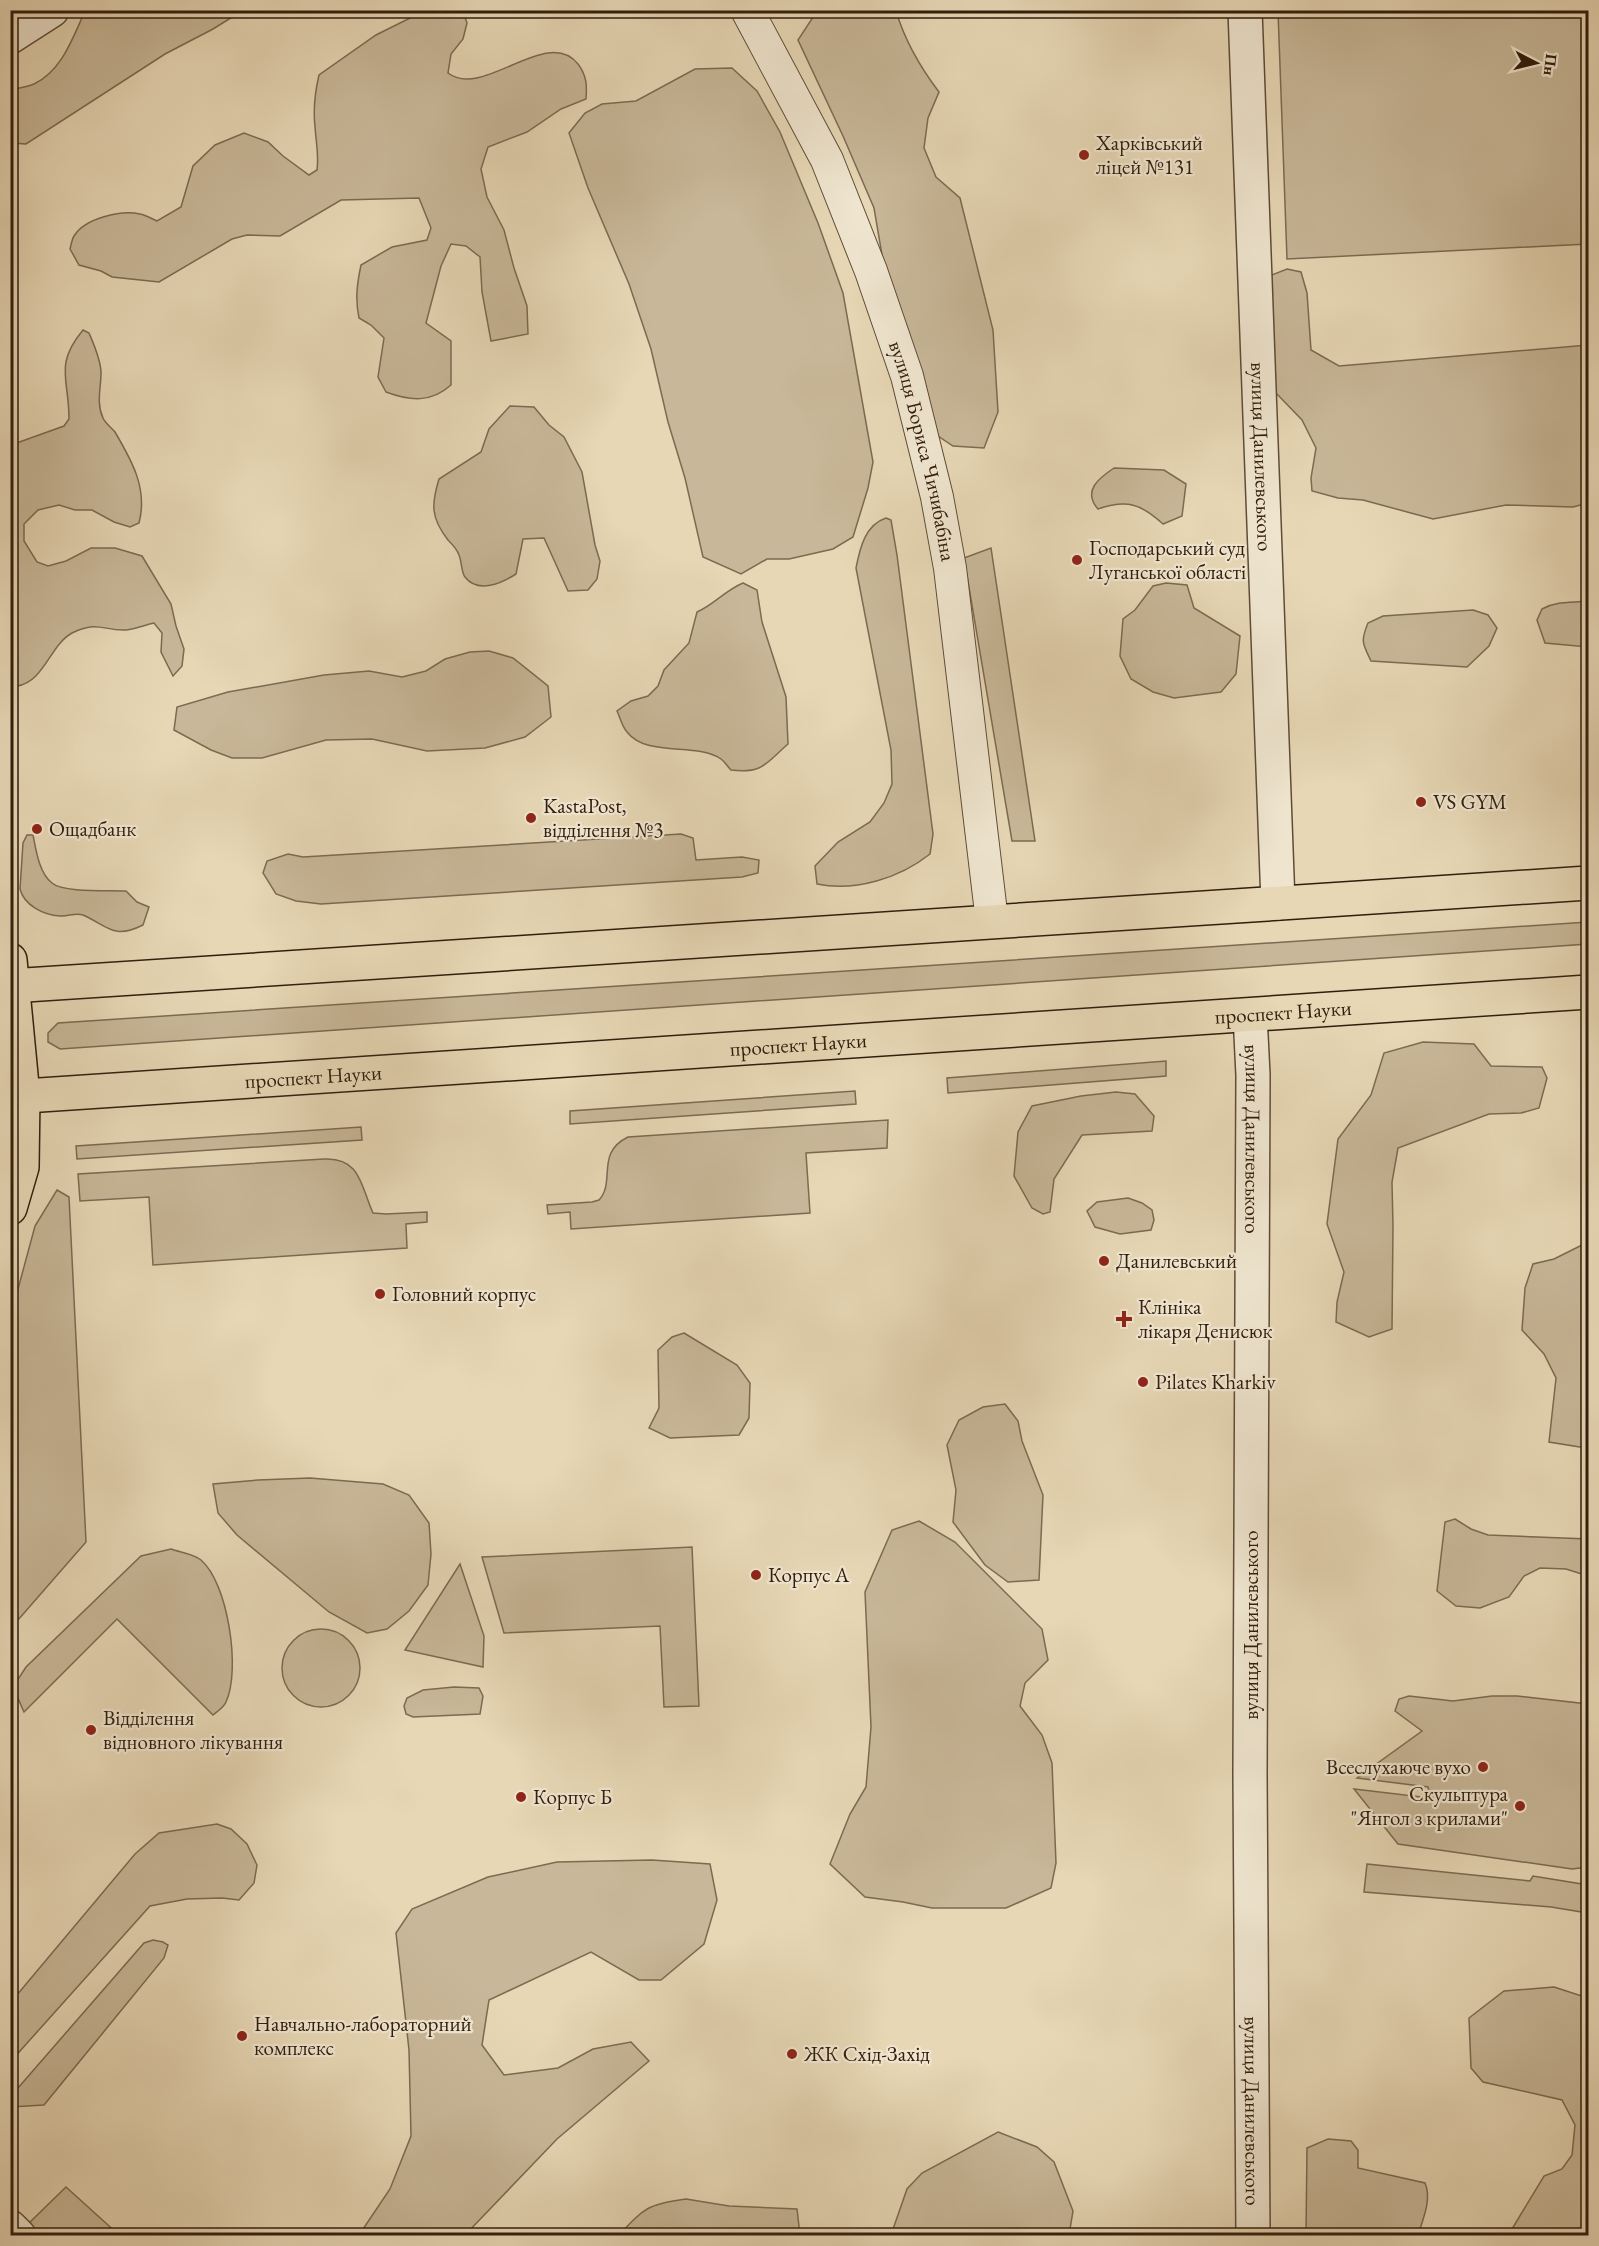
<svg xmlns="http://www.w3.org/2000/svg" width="1599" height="2246" viewBox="0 0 1599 2246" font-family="'EB Garamond',serif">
<rect width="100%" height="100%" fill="#e7d7b5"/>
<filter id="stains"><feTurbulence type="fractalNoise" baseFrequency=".00333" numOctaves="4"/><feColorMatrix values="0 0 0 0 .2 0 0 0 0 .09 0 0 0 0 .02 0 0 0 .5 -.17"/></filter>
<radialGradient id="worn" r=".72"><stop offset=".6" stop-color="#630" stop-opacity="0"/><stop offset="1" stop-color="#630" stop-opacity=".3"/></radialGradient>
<!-- green -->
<g fill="#c8b798" stroke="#7c6a52" stroke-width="1.5">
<path d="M 85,11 L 85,10 L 242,11 L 213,29 L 165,54 L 26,144 L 11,143 L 11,90 C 18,88 27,87 34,84 C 62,71 73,37 85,11 Z"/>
<path d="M 424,11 L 463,11 L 467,23 L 463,39 L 451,54 L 448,73 C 483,100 547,25 578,64 C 587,76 587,86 586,99 L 561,109 L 527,132 L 488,147 L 481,169 L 487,197 L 504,230 L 514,268 L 527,306 L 528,334 L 491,341 L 482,292 L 480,257 L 466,246 L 451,244 L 441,266 L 426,323 L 451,341 L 451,385 C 431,403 410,401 386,392 L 378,377 L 384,338 L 371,325 L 359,318 C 355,299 357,284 361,265 L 392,247 L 427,240 L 431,228 L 419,198 L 341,200 L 280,236 L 247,235 L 232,239 L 159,282 L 112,277 L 101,271 L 79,265 L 70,249 C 71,245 72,239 74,236 C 85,218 121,210 140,214 C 146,215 152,219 157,221 L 181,207 L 193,166 L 215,145 L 244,133 L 268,142 L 283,156 L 309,175 L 317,170 C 319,155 316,142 315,127 C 313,109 315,92 319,75 L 376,35 Z"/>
<path d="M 817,11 L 896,11 C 905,41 920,67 939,92 L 928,118 L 924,148 L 936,177 L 960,198 L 993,330 L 998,412 L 984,448 L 953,446 L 926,428 L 887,284 L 874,208 L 843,136 L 798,40 Z"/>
<polygon points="1278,11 1588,11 1588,244 1287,259"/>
<polygon points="732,68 757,91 780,132 818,223 843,293 873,462 868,488 853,537 833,549 789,559 767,559 741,574 703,557 685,478 668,422 651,349 629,284 588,188 569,133 585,113 602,104 636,101 695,69"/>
<polygon points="1287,269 1301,272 1307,293 1311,350 1339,366 1588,345 1588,503 1573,507 1506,505 1433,519 1363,500 1338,498 1312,491 1311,478 1316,448 1302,420 1275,392 1267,277"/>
<path d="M 83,330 L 89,333 C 94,345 101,360 101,373 C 101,388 96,403 103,418 C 105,423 111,427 115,432 C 132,461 148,489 139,523 L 130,527 L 114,522 L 92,510 L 75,510 L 59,505 L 38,510 L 24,524 L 24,541 L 37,562 L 48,566 L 66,561 L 91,548 L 115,548 L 142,556 L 171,604 L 176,626 L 184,649 L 182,666 L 173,676 L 161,652 L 162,633 L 154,623 C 145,625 135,629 126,630 C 103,631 98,620 72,633 C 50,645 44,682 17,686 L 11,698 L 11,445 L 64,426 L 69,419 C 69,378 54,365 83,330 Z"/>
<path d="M 510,406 L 534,407 L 549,425 L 564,437 L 582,472 L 595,545 L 600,561 L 597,579 L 588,590 L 568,591 L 544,538 L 523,539 L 516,574 C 502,583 478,594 465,577 C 461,572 462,562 459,555 C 457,549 452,544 448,540 C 431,518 431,505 439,479 L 481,452 L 489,429 Z"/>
<path d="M 1114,468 L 1164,470 L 1186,484 L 1182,516 L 1163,524 C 1141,504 1127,499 1098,509 C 1082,491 1099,478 1114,468 Z"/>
<path d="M 886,518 L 891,520 L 897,555 L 933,834 L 930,854 C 900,878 855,892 817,884 L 815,866 L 838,842 L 870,822 L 884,803 L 892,784 L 891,750 L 856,568 C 860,548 865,525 886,518 Z"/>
<polygon points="991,548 1035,841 1012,841 964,558"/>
<path d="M 743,583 L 757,590 L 762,622 L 786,697 L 788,744 C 766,763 763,774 731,770 C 728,767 725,762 721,759 C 697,742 647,758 627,732 C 622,727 620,717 617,711 L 631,701 L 648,696 L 658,686 L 664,670 L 689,643 L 697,612 C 714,605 724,591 743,583 Z"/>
<polygon points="1166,583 1187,585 1194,608 1240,636 1236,674 1221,692 1174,698 1153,692 1131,679 1120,656 1123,619 1135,610 1153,586"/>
<path d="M 1588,601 L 1588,647 L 1545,643 L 1537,620 L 1542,609 C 1556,601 1572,603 1588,601 Z"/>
<path d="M 1473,610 L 1488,615 L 1497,628 L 1489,646 L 1467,667 L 1371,661 C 1363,644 1360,642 1368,623 L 1383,616 Z"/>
<polygon points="489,651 513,658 548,686 551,717 525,737 485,748 427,751 372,739 326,740 262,758 232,758 211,750 174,730 177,707 228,692 324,675 369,671 402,677 426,671 445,659 470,652"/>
<polygon points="681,834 693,838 696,860 742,857 759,860 758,873 742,877 321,904 296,901 276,894 263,873 267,861 288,854 303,857"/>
<path d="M 27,835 L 33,835 C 36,850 39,873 52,883 C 63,893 110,890 126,891 L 137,902 L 149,907 L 143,925 C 113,940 108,926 83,915 C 75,912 68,917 60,916 C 43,915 24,905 20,889 L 23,843 Z"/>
<polygon points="1588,922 1588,944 60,1049 48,1042 48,1033 58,1023"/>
<polygon points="1423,1042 1474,1044 1491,1066 1542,1067 1547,1078 1539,1108 1521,1113 1489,1114 1398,1148 1392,1182 1393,1226 1392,1329 1369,1337 1336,1322 1337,1302 1344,1272 1327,1224 1338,1139 1371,1095 1384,1053"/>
<polygon points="1166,1061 1166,1076 948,1093 947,1078"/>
<polygon points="855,1091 856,1104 570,1124 570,1111"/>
<polygon points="1116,1092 1135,1094 1154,1116 1152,1131 1082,1135 1054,1179 1050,1212 1043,1214 1032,1208 1014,1176 1018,1132 1032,1106 1081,1096"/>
<path d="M 888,1120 L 887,1148 L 806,1153 L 810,1213 L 571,1229 L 570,1212 L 548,1214 L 547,1205 L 592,1202 L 599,1200 C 616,1182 595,1153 628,1137 Z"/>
<polygon points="361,1127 362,1140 77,1159 76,1146"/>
<path d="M 324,1159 C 361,1157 361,1187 373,1213 L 386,1214 L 427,1212 L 427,1222 L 406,1224 L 407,1248 L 153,1265 L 149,1197 L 80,1201 L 78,1174 Z"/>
<polygon points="57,1190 69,1197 86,1542 11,1628 11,1315 35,1226"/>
<polygon points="1128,1198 1142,1203 1152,1210 1154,1220 1151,1230 1120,1234 1095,1227 1087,1211 1097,1202"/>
<polygon points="1588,1242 1588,1448 1586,1448 1549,1442 1556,1378 1544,1354 1522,1330 1525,1288 1533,1264 1554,1259"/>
<polygon points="684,1333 737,1365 750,1383 749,1418 739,1435 670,1438 649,1428 659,1408 658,1350 672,1337"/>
<polygon points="1005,1404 1018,1421 1022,1441 1043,1495 1039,1580 1008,1582 985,1565 953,1522 956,1490 947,1445 959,1420 983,1407"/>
<polygon points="310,1478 383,1484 409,1495 429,1523 431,1554 428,1585 409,1611 387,1629 367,1633 329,1612 237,1535 218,1513 213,1484 258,1480"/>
<polygon points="1455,1519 1471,1529 1488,1535 1588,1539 1588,1576 1566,1569 1540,1568 1524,1576 1509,1597 1480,1608 1456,1606 1437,1591 1445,1522"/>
<polygon points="919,1521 955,1542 1042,1629 1048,1660 1025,1683 1020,1706 1042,1735 1052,1763 1056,1863 1051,1888 1006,1908 932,1908 903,1902 865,1897 830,1864 850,1814 866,1787 871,1727 865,1592 892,1530"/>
<polygon points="692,1547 699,1706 664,1707 660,1626 504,1633 482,1557"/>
<path d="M 171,1549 C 179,1552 194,1554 201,1560 C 228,1583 241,1670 226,1702 C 224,1707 217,1712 213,1715 L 117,1619 L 24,1712 L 13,1687 L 26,1667 L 141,1556 Z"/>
<polygon points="460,1564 484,1636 483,1667 405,1650"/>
<circle cx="321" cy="1668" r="39"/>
<polygon points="454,1687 479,1688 483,1696 480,1714 413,1717 406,1714 404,1706 407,1698 423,1690"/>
<polygon points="1409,1696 1453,1701 1492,1696 1517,1696 1588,1704 1588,1867 1572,1869 1398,1844 1354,1789 1430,1798 1428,1787 1357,1778 1422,1731 1395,1711 1399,1699"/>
<polygon points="217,1824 231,1829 247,1844 257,1865 254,1883 239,1900 222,1898 187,1899 150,1906 11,2061 11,2002 135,1854 159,1833"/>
<polygon points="652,1860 710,1864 717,1900 704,1944 661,1980 639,1980 591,1952 489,2000 482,2045 504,2075 558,2068 593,2049 631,2042 649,2061 557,2139 465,2235 359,2235 390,2189 411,2136 409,2050 396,1933 412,1909 488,1877 557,1862"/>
<polygon points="1367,1864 1530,1881 1533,1876 1588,1885 1588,1913 1551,1907 1364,1892"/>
<polygon points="153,1940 163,1942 168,1945 164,1958 44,2105 11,2107 11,2096 144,1943"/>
<polygon points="1554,1987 1588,1998 1588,2235 1512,2235 1512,2229 1544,2176 1562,2169 1572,2155 1575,2125 1562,2100 1483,2082 1471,2068 1469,2018 1504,1991"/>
<polygon points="998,2132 1037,2147 1054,2162 1073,2211 1069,2235 891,2235 907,2189 922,2173"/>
<path d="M 1328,2139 L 1351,2141 L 1358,2150 L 1358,2168 L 1425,2183 C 1432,2199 1423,2219 1418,2235 L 1306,2235 L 1307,2148 Z"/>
<polygon points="66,2187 119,2235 40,2235 28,2224"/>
<path d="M 686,2199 L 729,2206 L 797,2209 L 800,2235 L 619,2235 C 644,2208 648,2204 686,2199 Z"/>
</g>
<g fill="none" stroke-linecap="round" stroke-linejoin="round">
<!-- minor casing -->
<g stroke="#5e4c37" stroke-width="34">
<g id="minor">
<path id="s1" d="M 747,10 L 827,160 L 871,271 L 907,376 L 937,497 L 950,568 L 992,921"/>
</g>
</g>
<!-- tertiary casing -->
<g stroke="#5e4c37" stroke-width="36">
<g id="tertiary">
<path id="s2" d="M 1245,10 L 1278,903"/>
<polyline points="10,37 52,10"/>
<path id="s3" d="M 1250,1015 L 1253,1075 L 1250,1774 L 1253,2236"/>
<polyline points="10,2227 19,2236"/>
</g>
</g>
<!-- primary casing -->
<g stroke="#311d0d" stroke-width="36">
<g id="primary">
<polyline points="10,960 23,1096 22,1167 10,1208"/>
<polyline points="10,986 1588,883"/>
<path id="s4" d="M 10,1097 L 1588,992"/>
</g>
</g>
<!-- minor -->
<use href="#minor" stroke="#efe5cf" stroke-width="32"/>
<!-- tertiary -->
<use href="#tertiary" stroke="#efe5cf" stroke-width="33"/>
<!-- primary -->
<use href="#primary" stroke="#e7d7b5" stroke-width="33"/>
</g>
<!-- markers -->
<g fill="#8f2418" stroke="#efe5cf" stroke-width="2">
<circle cx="1084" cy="155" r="6"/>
<circle cx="1077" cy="560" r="6"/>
<circle cx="1421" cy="802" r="6"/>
<circle cx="531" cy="818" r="6"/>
<circle cx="37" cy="829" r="6"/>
<circle cx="1104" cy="1261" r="6"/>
<circle cx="380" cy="1294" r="6"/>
<path d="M1121 1310h6v6h6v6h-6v6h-6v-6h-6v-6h6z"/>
<circle cx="1143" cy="1382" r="6"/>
<circle cx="756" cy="1575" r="6"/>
<circle cx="91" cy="1730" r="6"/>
<circle cx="1483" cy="1767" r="6"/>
<circle cx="521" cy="1797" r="6"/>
<circle cx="1520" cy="1806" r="6"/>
<circle cx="242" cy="2036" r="6"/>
<circle cx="792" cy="2054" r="6"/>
</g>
<g text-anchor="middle" stroke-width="4.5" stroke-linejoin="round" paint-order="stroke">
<!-- poi labels -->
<g font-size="21" fill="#311d0d" stroke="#efe5cf" text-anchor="start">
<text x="1096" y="150">Харківський<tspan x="1096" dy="24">ліцей №131</tspan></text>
<text x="1089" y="555">Господарський суд<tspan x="1089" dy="24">Луганської області</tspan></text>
<text x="1433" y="809">VS GYM</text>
<text x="543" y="813">KastaPost,<tspan x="543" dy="24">відділення №3</tspan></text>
<text x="49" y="836">Ощадбанк</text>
<text x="1116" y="1268">Данилевський</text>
<text x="392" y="1301">Головний корпус</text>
<text x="1138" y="1314">Клініка<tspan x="1138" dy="24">лікаря Денисюк</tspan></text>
<text x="1155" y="1389">Pilates Kharkiv</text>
<text x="768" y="1582">Корпус А</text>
<text x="103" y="1725">Відділення<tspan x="103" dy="24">відновного лікування</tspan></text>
<text x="1471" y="1774" text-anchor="end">Всеслухаюче вухо</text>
<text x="1508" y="1801" text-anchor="end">Скульптура<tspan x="1508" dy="24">"Янгол з крилами"</tspan></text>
<text x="533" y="1804">Корпус Б</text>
<text x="254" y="2031">Навчально-лабораторний<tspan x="254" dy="24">комплекс</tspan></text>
<text x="804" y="2061">ЖК Схід-Захід</text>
</g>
<!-- street labels -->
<g font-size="21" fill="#311d0d" stroke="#efe5cf">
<text dy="7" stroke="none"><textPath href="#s1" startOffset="477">вулиця Бориса Чичибабіна</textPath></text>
<text dy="7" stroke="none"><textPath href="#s2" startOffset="447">вулиця Данилевського</textPath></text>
<text dy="7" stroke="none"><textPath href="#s4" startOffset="1276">проспект Науки</textPath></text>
<text dy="7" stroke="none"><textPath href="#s4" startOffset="790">проспект Науки</textPath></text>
<text dy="7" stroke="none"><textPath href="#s4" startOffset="304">проспект Науки</textPath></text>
<text dy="7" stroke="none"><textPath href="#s3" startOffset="124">вулиця Данилевського</textPath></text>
<text transform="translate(1251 1625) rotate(-90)" y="7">вулиця Данилевського</text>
<text dy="7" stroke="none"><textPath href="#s3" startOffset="1096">вулиця Данилевського</textPath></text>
</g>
</g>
<!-- margin -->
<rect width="1599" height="2246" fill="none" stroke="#e7d7b5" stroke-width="36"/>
<rect x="12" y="12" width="1575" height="2222" fill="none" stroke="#311d0d" stroke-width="3"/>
<rect x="18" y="18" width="1563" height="2210" fill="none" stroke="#311d0d" stroke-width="1.5"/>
<!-- north arrow -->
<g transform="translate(1536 63) rotate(97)" stroke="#efe5cf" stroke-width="4.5" paint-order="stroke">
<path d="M0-4.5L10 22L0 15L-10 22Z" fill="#311d0d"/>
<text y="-9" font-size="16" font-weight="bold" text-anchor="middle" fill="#311d0d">Пн</text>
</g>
<rect width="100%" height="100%" filter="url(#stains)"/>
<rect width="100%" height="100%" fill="url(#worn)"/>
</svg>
